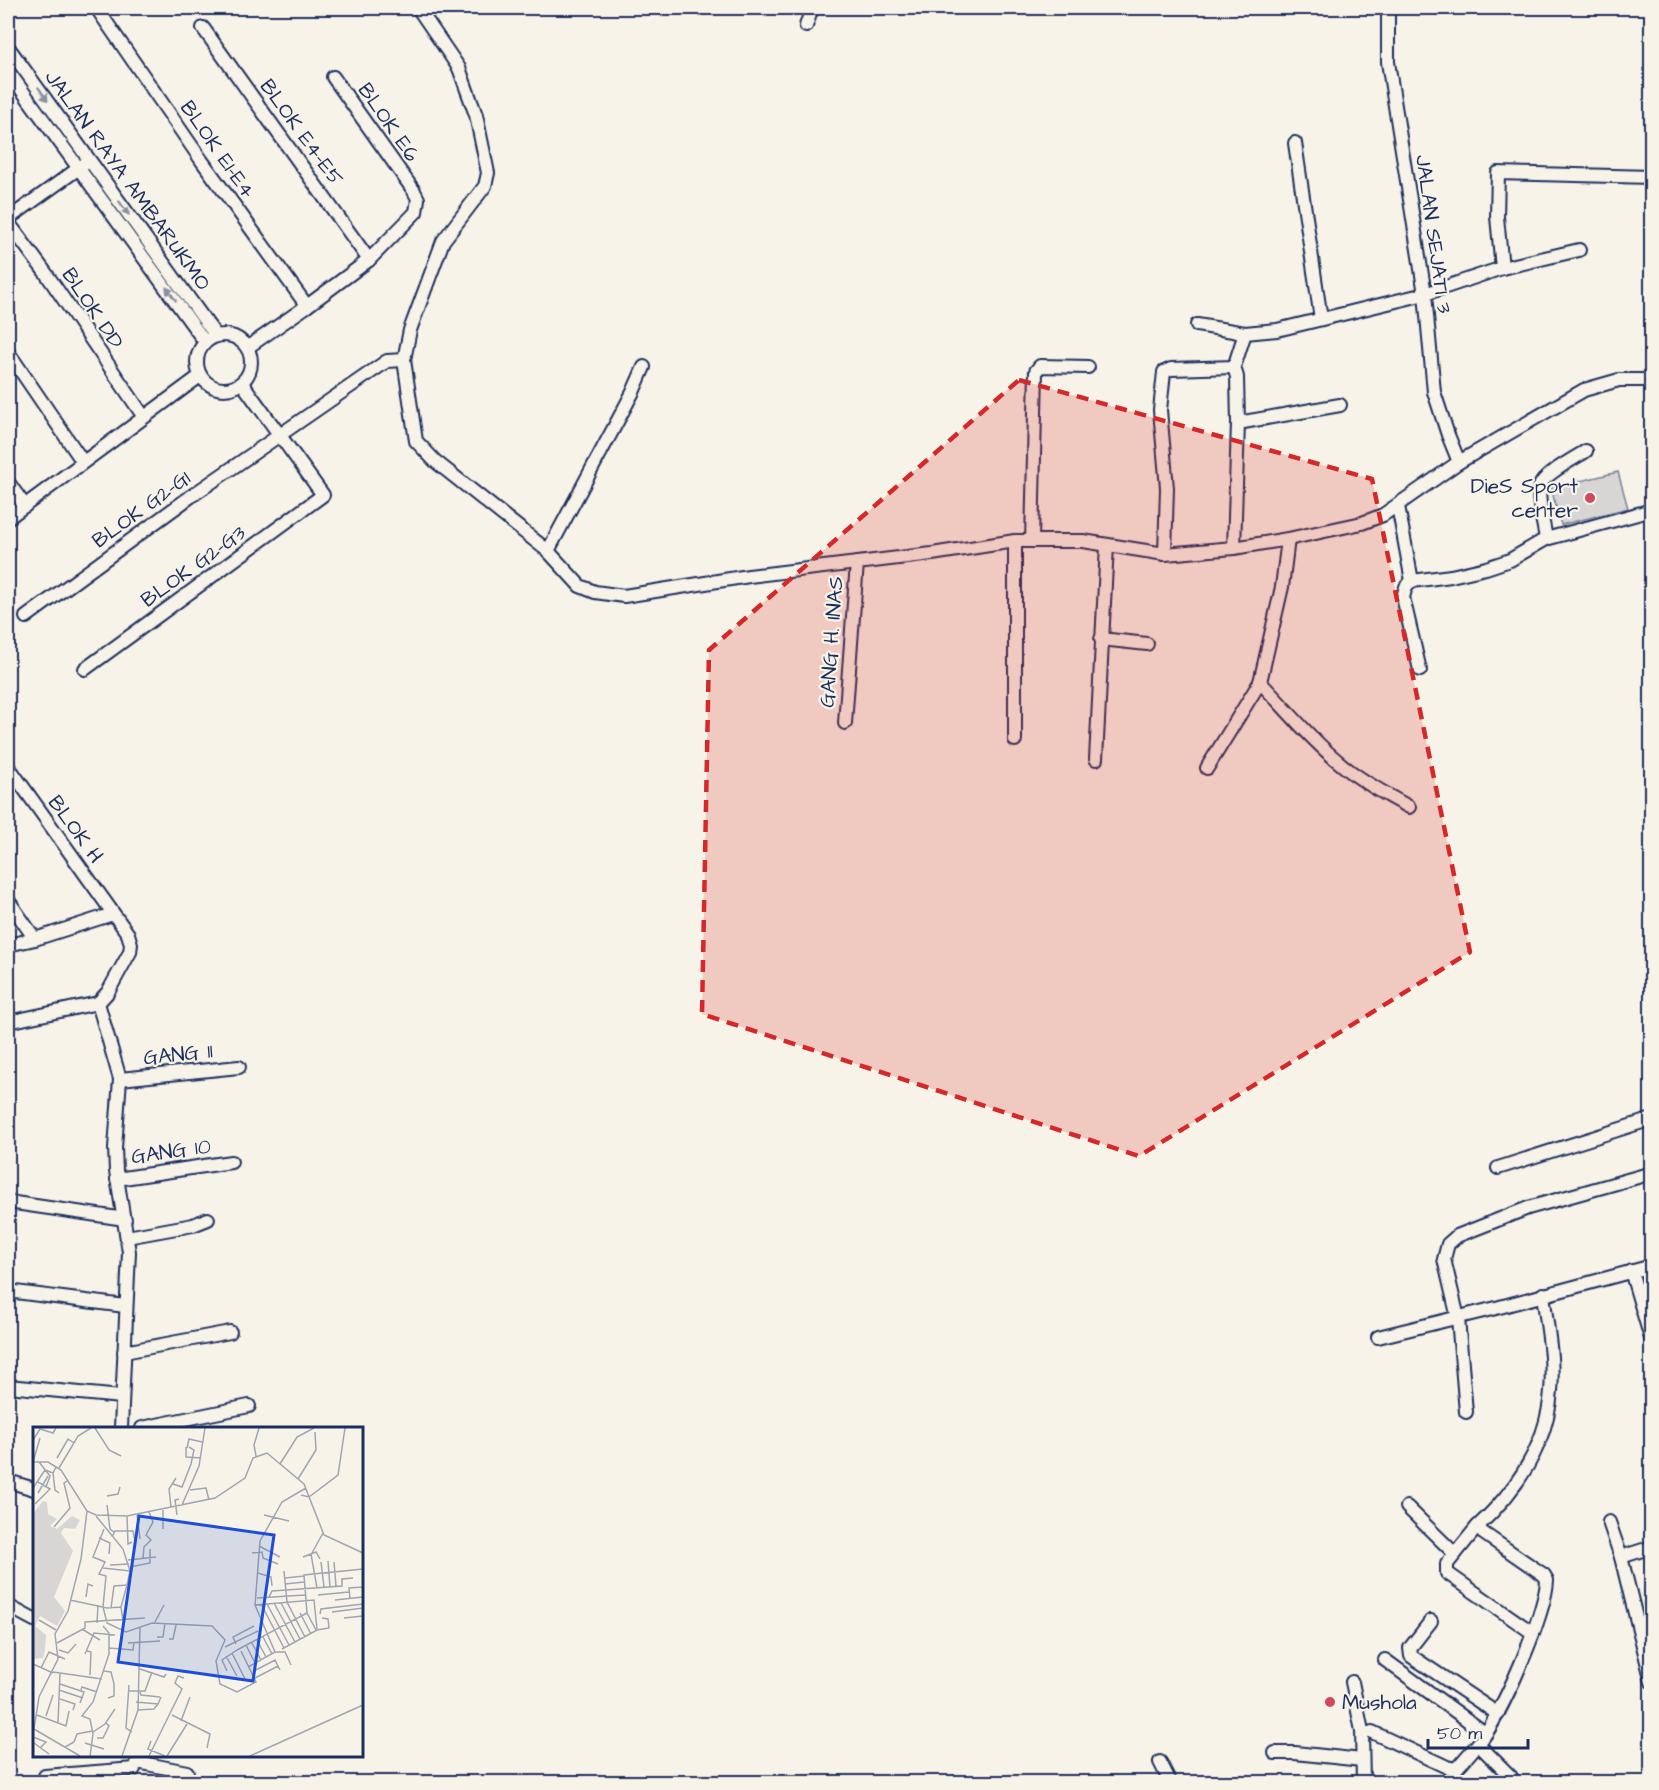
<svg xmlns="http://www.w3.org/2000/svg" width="1659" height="1790" viewBox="0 0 1659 1790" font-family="'Architects Daughter',sans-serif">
<rect width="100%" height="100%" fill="#f7f3e8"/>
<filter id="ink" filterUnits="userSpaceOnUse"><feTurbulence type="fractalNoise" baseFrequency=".0167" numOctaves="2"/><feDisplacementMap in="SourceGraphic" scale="12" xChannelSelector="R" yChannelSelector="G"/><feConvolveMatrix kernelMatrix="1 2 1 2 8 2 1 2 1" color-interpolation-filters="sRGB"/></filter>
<g filter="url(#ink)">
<!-- green -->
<polygon fill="#d7d6d4" stroke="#798299" stroke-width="1.5" points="1618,472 1628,508 1561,525 1551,488"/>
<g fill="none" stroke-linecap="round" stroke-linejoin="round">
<!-- street casing -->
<g stroke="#1b2f5e" stroke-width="16">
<g id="street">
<polyline points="418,8 459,68 476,115 488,173 485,186 443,241 410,330 404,360 416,441 435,461 548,551 580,586 595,592 624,596 749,576 932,554 1015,541 1083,541 1165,554 1234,548 1288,539 1362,523 1383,515 1459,462 1584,390 1619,380 1652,380"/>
<polyline points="1388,8 1388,62 1425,294 1434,392 1448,435 1459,462"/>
<polyline points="100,13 202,161 307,306"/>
<polyline points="806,26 812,8"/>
<polyline points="203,28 369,260"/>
<polyline points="8,47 216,336"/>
<polyline points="8,71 205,342"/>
<polyline points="1295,143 1321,319"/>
<polyline points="8,219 86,163"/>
<polyline points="8,222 45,272 144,417"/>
<polyline points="1502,268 1497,217 1498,173 1652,177"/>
<polyline points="1197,325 1245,333 1277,330 1425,294 1502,268 1579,250"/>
<circle cx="224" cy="362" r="27"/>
<polyline points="248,347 307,306 369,260 416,212 418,199 414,191 333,77"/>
<polyline points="8,352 83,462"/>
<polyline points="1238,423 1340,405"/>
<polyline points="8,482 25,506"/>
<polyline points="1398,506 1412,581 1406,587 1403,597 1420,670"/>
<polyline points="8,518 200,376"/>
<path d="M 1546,539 C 1544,525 1537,500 1540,486 C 1543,475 1575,458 1586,451"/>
<polyline points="1015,541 1015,740"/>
<polyline points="1032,541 1036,371 1040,366 1088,367"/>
<polyline points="1234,548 1238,423 1237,377 1234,367 1245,333"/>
<polyline points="548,551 633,392 644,367"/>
<polyline points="1165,554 1167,488 1160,410 1164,372 1171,369 1234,367"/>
<polyline points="1412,581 1451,576 1486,568 1510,560 1546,539 1652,510"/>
<polyline points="26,617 190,497 387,361 404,360"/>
<polyline points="1101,639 1147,644"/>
<polyline points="85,669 323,495 242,383"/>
<path d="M 1260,682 C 1288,711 1314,743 1346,768 C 1365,783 1387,795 1409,807"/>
<polyline points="845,723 857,563"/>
<polyline points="1096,759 1107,545"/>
<polyline points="8,766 128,934 131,944 130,952 108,992 98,1003"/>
<polyline points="1207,768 1260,682 1282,587 1288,539"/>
<polyline points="8,900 35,939"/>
<polyline points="8,945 35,939 113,914"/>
<polyline points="98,1003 120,1079 115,1148 116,1171 129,1252 121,1428"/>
<polyline points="8,1022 98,1003"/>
<polyline points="120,1079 239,1067"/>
<polyline points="1498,1168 1652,1119"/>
<polyline points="117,1179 231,1162"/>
<polyline points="8,1202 125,1219"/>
<polyline points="127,1237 193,1225 208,1219"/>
<polyline points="1631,1271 1652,1342"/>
<polyline points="8,1291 125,1306"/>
<polyline points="1378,1337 1496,1308 1652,1266"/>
<polyline points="124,1352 230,1332"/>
<polyline points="8,1386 121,1397"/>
<polyline points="1466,1412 1458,1318 1444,1259 1448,1244 1457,1236 1528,1208 1652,1173"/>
<polyline points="142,1428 249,1406"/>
<polyline points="8,1481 34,1489"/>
<polyline points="1407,1507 1455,1554"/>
<polyline points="1609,1522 1621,1557 1652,1682"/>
<polyline points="1477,1527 1447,1564 1447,1573 1533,1633"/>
<polyline points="1621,1557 1652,1547"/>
<polyline points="8,1606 34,1620"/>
<polyline points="1431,1621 1410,1648 1411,1656 1498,1714"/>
<polyline points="1385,1660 1485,1733"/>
<polyline points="1352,1682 1362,1731 1363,1782"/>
<polyline points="1372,1732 1447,1767 1456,1769 1478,1744"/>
<polyline points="1275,1753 1295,1753 1362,1760"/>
<polyline points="137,1762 187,1772"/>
<polyline points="1160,1762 1170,1782"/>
<polyline points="45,1776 134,1769"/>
<path d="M 1513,1782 L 1511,1777 L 1478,1744 C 1500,1719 1546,1613 1547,1580 L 1544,1575 L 1483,1533 L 1477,1527 C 1516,1491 1547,1446 1551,1391 C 1554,1360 1547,1326 1543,1294"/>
</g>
</g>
<!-- street -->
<use href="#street" stroke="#f7f3e8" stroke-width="12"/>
</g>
<!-- one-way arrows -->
<defs><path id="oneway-solid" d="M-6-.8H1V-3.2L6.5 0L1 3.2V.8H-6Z" transform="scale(1.5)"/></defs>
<g fill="#8991a3">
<use href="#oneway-solid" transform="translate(43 94) rotate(55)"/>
<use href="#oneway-solid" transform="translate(124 208) rotate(54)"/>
<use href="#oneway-solid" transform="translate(171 294) rotate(-126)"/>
</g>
</g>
<!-- marked area -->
<path fill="#d62828" fill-opacity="0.2" stroke="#d62828" stroke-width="4.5" stroke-dasharray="12 8" stroke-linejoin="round" d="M 1019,380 L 1372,479 L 1470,952 L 1139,1156 L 702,1014 L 709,650 Z"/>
<!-- markers -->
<g fill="#d1495b" stroke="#f7f3e8" stroke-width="2">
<circle cx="1590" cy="498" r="6"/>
<circle cx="1330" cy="1702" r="6"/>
</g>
<g text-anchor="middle" stroke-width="4.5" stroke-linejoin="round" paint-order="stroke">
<!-- street labels -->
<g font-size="21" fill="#1b2f5e" stroke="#f7f3e8">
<text transform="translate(389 122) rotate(55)" y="7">BLOK E6</text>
<text transform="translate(302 132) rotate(54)" y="7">BLOK E4-E5</text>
<text transform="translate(218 149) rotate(55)" y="7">BLOK E1-E4</text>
<text transform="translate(128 180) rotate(54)" y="7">JALAN RAYA AMBARUKMO</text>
<text transform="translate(1434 234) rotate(82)" y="7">JALAN SEJATI 3</text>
<text transform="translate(93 308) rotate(56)" y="7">BLOK DD</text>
<text transform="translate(141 509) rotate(-36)" y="7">BLOK G2-G1</text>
<text transform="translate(193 566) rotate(-36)" y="7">BLOK G2-G3</text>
<text transform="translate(831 642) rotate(-86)" y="7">GANG H. INAS</text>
<text transform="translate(76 829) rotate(54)" y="7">BLOK H</text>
<text transform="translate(178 1054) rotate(-6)" y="7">GANG 11</text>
<text transform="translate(171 1151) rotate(-8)" y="7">GANG 10</text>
</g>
<!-- poi labels -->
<g font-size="21" fill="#1b2f5e" stroke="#f7f3e8" text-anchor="end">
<text x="1578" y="493">DieS Sport<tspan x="1578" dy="24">center</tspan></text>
<text x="1342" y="1709" text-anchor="start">Mushola</text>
</g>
</g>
<!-- overview -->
<g transform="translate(33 1427)">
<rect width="330" height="330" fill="#f7f3e8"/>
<path d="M 10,74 L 14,75 L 15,87 L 24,92 L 17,99 L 24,102 L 39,89 L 47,93 L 42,102 L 31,101 L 28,106 L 40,124 L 21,170 L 32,184 L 24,199 L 7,189 L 2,199 L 13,208 L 12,223 L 10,231 L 0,232 L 0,87 Z" fill="#d7d6d4"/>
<path fill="none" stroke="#9fa5b1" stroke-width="1.5" d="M 62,1 L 76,23 L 88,29M 0,13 L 7,2 L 20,6 L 23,1M 153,20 L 153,30 L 168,31M 154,21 L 156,12 L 169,15M 223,29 L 221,18 L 226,1M 24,31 L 35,12 L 41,16M 0,35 L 7,11M 0,35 L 15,35 L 28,43 L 54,84 L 48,132 L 35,184 L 22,207 L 25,232 L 6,270 L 1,302 L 47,329M 6,35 L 17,49 L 13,60M 247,37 L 264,10 L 281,1M 26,41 L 45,9 L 58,1M 20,46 L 22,63 L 26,66M 265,52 L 283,23 L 282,5M 140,57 L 149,60 L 158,37 L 161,23 L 156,20M 0,61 L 12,43 L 20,46 L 23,40M 157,63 L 173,61 L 176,73M 5,66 L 15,49M 268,68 L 276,70 L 305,48 L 312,1M 74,69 L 85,67 L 87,60M 2,77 L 17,62 L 5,55M 74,78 L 77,102 L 81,105M 149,78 L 166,39 L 172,1M 138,80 L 136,62 L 143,51M 130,83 L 130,102M 54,84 L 63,88 L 94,89 L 182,71 L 212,51 L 220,31 L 234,26 L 271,57 L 291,108 L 330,126M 104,88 L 107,112M 144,88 L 142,73 L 146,72M 231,88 L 256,94M 63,89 L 90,122 L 97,144 L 94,158 L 81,159 L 78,181M 94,89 L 95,117 L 99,115M 21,100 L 37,81 L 31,56 L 34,54M 71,102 L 60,130 L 72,135 L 66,147 L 73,149 L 70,180 L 74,196 L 93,205 L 119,196 L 179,199 L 192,213 L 183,234 L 187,257 L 204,265 L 223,255 L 208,224M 79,110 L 82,104 L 100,104 L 102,114M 66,111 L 77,116 L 76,127M 226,119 L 247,130M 219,126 L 229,125 L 230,131 L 245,137M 279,126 L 290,106M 278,127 L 284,161M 270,130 L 283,125 L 287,132M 110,131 L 111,120 L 118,113 L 113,108 L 120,95 L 116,85M 95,133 L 123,130M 295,134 L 297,160M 288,135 L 291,160M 301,135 L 303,159M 77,138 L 96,137M 97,140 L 117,136 L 117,122M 70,141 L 97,144M 251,144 L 254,175 L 272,210M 225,146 L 238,150 L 239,159M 252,151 L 271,149M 252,157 L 271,155M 285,168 L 316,165M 53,170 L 55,157 L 60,159M 236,170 L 239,164 L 309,159 L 309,152 L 320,151M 224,171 L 272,168M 317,172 L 316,161 L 330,160M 37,173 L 74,181 L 88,180M 302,173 L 330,170M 241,176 L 262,215M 248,176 L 267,212M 228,177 L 251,221M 234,177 L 256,218M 222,178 L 227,114 L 249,75 L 273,61M 222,178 L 281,173 L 284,202M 222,178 L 242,225M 299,185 L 330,181M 267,186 L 278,207M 287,187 L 288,182 L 330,177M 311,191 L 330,189M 6,193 L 23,203M 90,194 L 88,180 L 94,158M 122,195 L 131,178M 64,196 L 65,178M 49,202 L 67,213M 283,203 L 274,186 L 271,148 L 330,142M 124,210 L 130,210 L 132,196M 230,210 L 239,227M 136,212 L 140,212 L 143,198M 224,213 L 233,230M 24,216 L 52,201 L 52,195 L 112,191M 95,216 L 127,214M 219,216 L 228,233M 203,217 L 200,210 L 221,199M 213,218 L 222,236M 192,220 L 225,204M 76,221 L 100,223 L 101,215M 208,221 L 204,223 L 274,186M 249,222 L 284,203 L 296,201 L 295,192 L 289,191M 26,223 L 35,226 L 43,217M 54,224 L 58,225 L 57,248M 242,225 L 252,225 L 258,238M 199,226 L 212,252M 52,227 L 61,206 L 82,208M 193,229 L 204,249M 0,237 L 20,246M 215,240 L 242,225M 8,241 L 16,225 L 32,232M 107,242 L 131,250 L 133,247M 223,243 L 242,233 L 247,243M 71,244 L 78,245 L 81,257 L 81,269 L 75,271M 194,244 L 189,233 L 204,223M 20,245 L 69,252M 222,251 L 245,239M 27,257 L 51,265 L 47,276M 96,258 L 93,301 L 99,305M 26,263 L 50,271M 48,263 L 49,260 L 64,265M 96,264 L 112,264 L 119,245M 107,265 L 108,268 L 127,270M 27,272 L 42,277 L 40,283M 103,275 L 125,277 L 128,270M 105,283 L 121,282 L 125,277M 4,288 L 33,299 L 36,284M 139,288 L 177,307 L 174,321M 13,289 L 20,268M 148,294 L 157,270M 25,295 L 27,247M 60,305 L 72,297 L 82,282M 0,310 L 13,315 L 7,321M 64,311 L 70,311 L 76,299 L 73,296M 118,314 L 115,322 L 132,329M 1,316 L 16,327M 52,316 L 71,322M 32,320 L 41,315 L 44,307 L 59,304M 57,329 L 60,307 L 57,292 L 49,289 L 60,275 L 76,227 L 76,206 L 70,199M 89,329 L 105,283 L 107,200M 116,329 L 149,262 L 142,256 L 145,249 L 151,251M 134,329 L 154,297M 217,329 L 330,278"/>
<path fill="#1d4ed8" fill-opacity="0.15" stroke="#1d4ed8" stroke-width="3" d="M 106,89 L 241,108 L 220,254 L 85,235 Z"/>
<rect width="330" height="330" fill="none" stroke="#1b2f5e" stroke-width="3"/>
</g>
<!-- margin -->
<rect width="1659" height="1790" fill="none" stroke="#f7f3e8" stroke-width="30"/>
<rect x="15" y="15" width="1629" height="1760" fill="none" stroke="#1b2f5e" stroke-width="2" filter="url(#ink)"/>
<!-- scale -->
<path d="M1428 1739v9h100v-9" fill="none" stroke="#1b2f5e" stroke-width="3"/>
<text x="1437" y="1739" font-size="18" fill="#1b2f5e" stroke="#f7f3e8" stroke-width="4.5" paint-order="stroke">50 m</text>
</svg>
